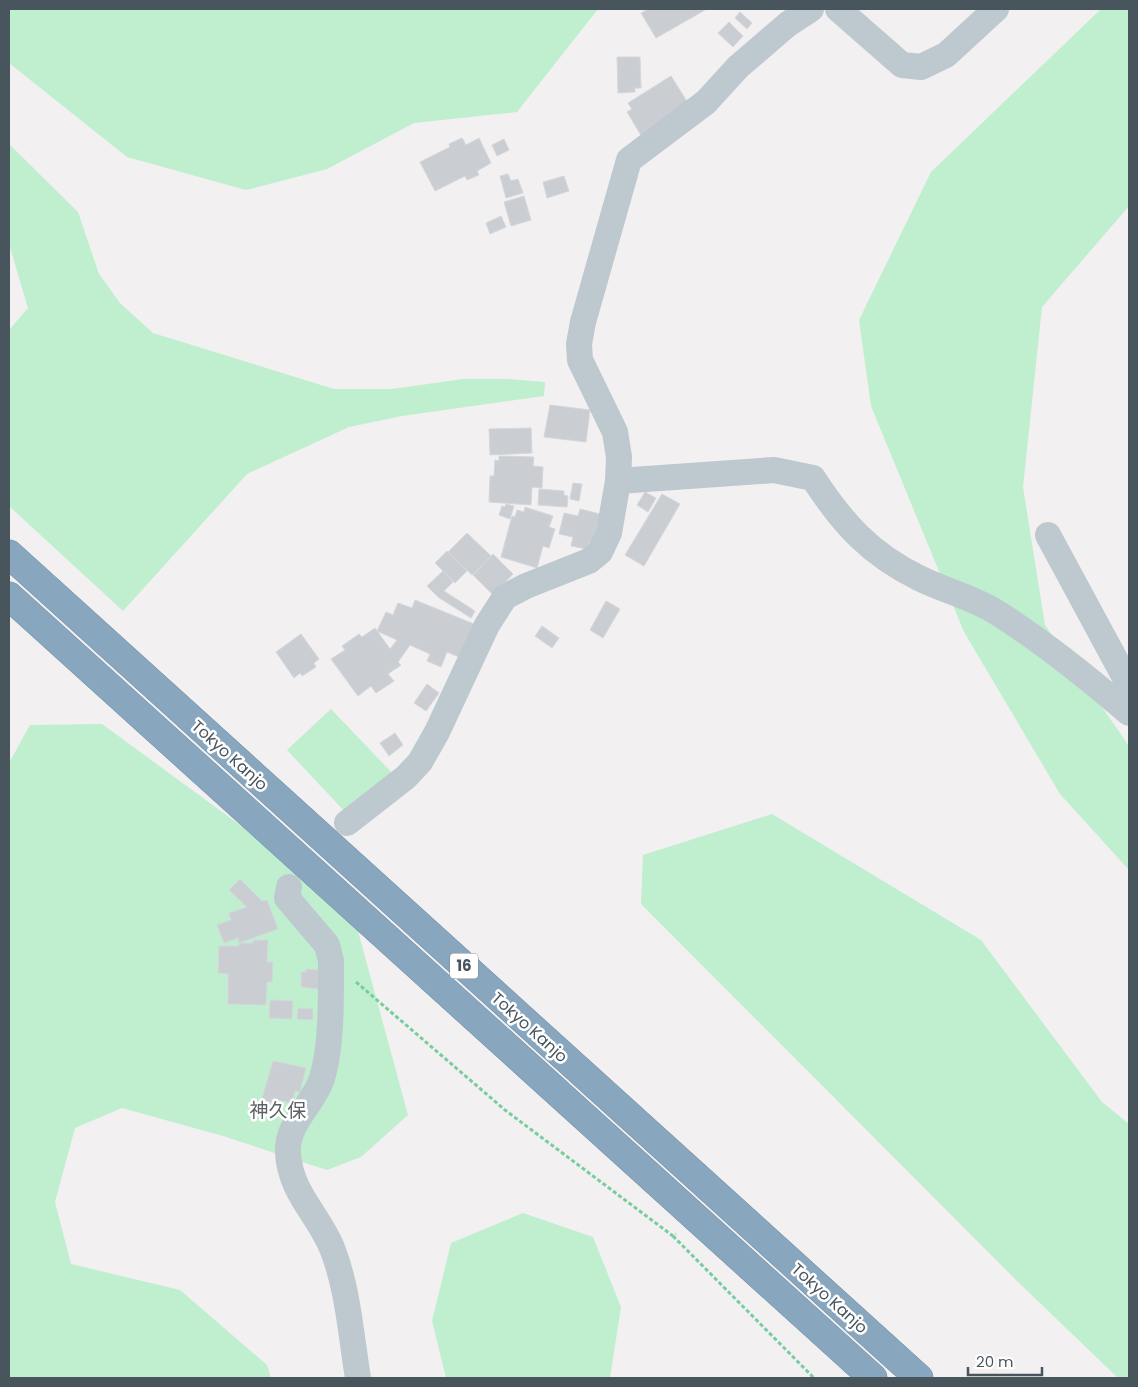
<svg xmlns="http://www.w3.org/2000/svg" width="1138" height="1387" viewBox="0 0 1138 1387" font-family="Poppins,'Noto Sans JP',sans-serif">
<rect width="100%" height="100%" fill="#f2f0f0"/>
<!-- green -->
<g fill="#bfefcf">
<polygon points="9,9 598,9 517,112 414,123 327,169 246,190 127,157 9,63"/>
<polygon points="1101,9 1129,9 1129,206 1042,307 1023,487 1045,625 1129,746 1129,870 1060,794 964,632 871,406 859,320 931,172"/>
<polygon points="9,144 78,212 99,274 120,303 153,333 334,389 392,389 463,379 509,379 545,382 544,396 402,416 349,427 247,474 123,611 9,506 9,330 28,308 9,244"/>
<polygon points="331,709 392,773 348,815 287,750"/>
<polygon points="102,724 244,828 358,931 408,1115 361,1157 327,1170 223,1136 122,1108 75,1128 55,1202 71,1264 180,1290 267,1365 271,1378 9,1378 9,763 30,725"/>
<polygon points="772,814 981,940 1102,1102 1129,1124 1129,1378 1118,1378 1015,1279 641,904 643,855"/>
<polygon points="523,1213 593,1237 621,1307 610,1378 446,1378 432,1321 451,1243"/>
</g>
<!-- building -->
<g fill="#caced2" stroke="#d4d7db">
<polygon points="649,9 705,9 705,10 656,38 641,13"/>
<polygon points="740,12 752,23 747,29 735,18"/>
<polygon points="729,22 743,36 733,47 718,33"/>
<polygon points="617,57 640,57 641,88 635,88 635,92 618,93"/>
<polygon points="671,76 688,103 642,137 627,112 632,109 628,103"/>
<polygon points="462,138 466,145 479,138 491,163 477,171 479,175 467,180 465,176 435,191 420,162 450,147 449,144"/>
<polygon points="504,139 509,150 497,156 492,145"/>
<polygon points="508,174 511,181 518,179 523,193 506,198 500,176"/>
<polygon points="564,176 569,191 547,198 543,182"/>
<polygon points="524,196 531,220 511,226 504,202"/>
<polygon points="501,216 506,227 490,234 486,223"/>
<polygon points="550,405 590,410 586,442 544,437"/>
<polygon points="531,428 532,453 490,455 489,429"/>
<polygon points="499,456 534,457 533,466 543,467 542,488 532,487 531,505 489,502 490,476 494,476 495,460 499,461"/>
<polygon points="573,483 582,484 579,501 570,499"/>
<polygon points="539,489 564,491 564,495 568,496 567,507 538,505"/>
<polygon points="645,492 656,498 648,512 637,505"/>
<polygon points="662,494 680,504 644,566 625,555"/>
<polygon points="506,504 514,506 510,519 499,515 502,506 505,507"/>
<polygon points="525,507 553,516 549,527 555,529 549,548 543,546 537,568 501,557 512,516 515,517 517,510 524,512"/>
<polygon points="580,509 600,514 593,544 589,543 587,549 571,546 573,537 559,534 564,513 578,516"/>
<polygon points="467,533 491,556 472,575 448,552"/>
<polygon points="447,551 467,571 455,583 435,563"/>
<polygon points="493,554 513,574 493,595 473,575"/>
<polygon points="443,571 453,582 444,591 475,611 471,618 438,597 427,586"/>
<polygon points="415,600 474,624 459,657 447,652 441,667 427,661 430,654 410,645 398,662 401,665 388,674 394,681 376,693 371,686 358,696 331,659 345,650 342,646 359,634 362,637 375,628 390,649 397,640 377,631 386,612 393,615 398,603 412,608"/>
<polygon points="606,601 620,609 603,638 590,630"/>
<polygon points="542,626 559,638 552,648 535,636"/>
<polygon points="301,634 319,659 314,663 316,667 302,676 300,673 294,678 276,652"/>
<polygon points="427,684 439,693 426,711 414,703"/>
<polygon points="395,733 403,745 389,756 380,743"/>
<polygon points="240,879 262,901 267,900 278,929 239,943 238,938 224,943 217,925 231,920 229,913 247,907 229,890"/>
<polygon points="253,940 268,940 267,962 273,962 272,982 267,982 266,1005 228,1004 228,974 218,973 219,946 239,946 239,943 253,943"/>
<polygon points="306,969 320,970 320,989 301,987 301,972 306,972"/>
<polygon points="270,1000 293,1001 292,1019 269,1018"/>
<polygon points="298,1008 313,1009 313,1020 297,1019"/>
<polygon points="273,1061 306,1068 300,1092 295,1091 292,1103 272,1099 270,1107 263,1105 261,1102"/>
</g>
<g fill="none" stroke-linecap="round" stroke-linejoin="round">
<!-- highway casing -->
<g stroke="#7391aa" stroke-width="29">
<g id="highway">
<polyline points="9,554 919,1378"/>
<polyline points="9,596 873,1378"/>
</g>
</g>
<!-- path -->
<g stroke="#77cd9e" stroke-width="3" stroke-dasharray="4 2.5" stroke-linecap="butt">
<polyline points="356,982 505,1110 673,1236 676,1234"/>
<polyline points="673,1236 814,1378"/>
</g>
<!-- street -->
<g stroke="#bec8cf" stroke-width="26">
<polyline points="838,9 902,65 921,67 946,55 996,9"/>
<path d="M 618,481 L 774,470 L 813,478 C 843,524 870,554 919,578 C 945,591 972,597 996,612 C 1044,642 1087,677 1129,713"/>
<polyline points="1048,535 1129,685"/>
<polyline points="347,823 406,777 420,762 437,732 487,625 505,597 526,586 589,561 600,552 609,533 618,481 619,457 615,432 580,360 579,344 583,322 629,160 706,102 738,67 788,24 811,9"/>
<path d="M 289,887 L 287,898 L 327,945 L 331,961 C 331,995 332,1046 322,1078 C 314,1104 286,1123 288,1153 C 290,1192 318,1214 332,1248 C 348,1288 351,1336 358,1378"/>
</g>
<!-- highway -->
<use href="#highway" stroke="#88a6be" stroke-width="28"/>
</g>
<g text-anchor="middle" stroke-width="5" stroke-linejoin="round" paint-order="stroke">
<!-- shield labels -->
<rect fill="#fff" stroke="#7f888e" stroke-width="1" x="450" y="953.5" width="28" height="25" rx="4"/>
<g font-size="15" font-weight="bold" fill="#48555d">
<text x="464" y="971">16</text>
</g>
<!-- street labels -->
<g font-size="16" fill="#48555d" stroke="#fff">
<text transform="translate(230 755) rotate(42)" y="6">Tokyo Kanjo</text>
<text transform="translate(530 1027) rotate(42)" y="6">Tokyo Kanjo</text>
<text transform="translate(830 1298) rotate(42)" y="6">Tokyo Kanjo</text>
</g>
<!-- quarter labels -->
<g font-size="19" fill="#5c6165" stroke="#fff">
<text x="278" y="1117">神久保</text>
</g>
</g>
<!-- border -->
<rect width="1138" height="1387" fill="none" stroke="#48555d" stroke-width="20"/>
<!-- scale -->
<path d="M968 1367v8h74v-8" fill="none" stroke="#48555d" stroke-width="2.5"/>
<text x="976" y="1367" font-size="15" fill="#48555d" stroke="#ffffff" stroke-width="4" paint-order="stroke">20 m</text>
</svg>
